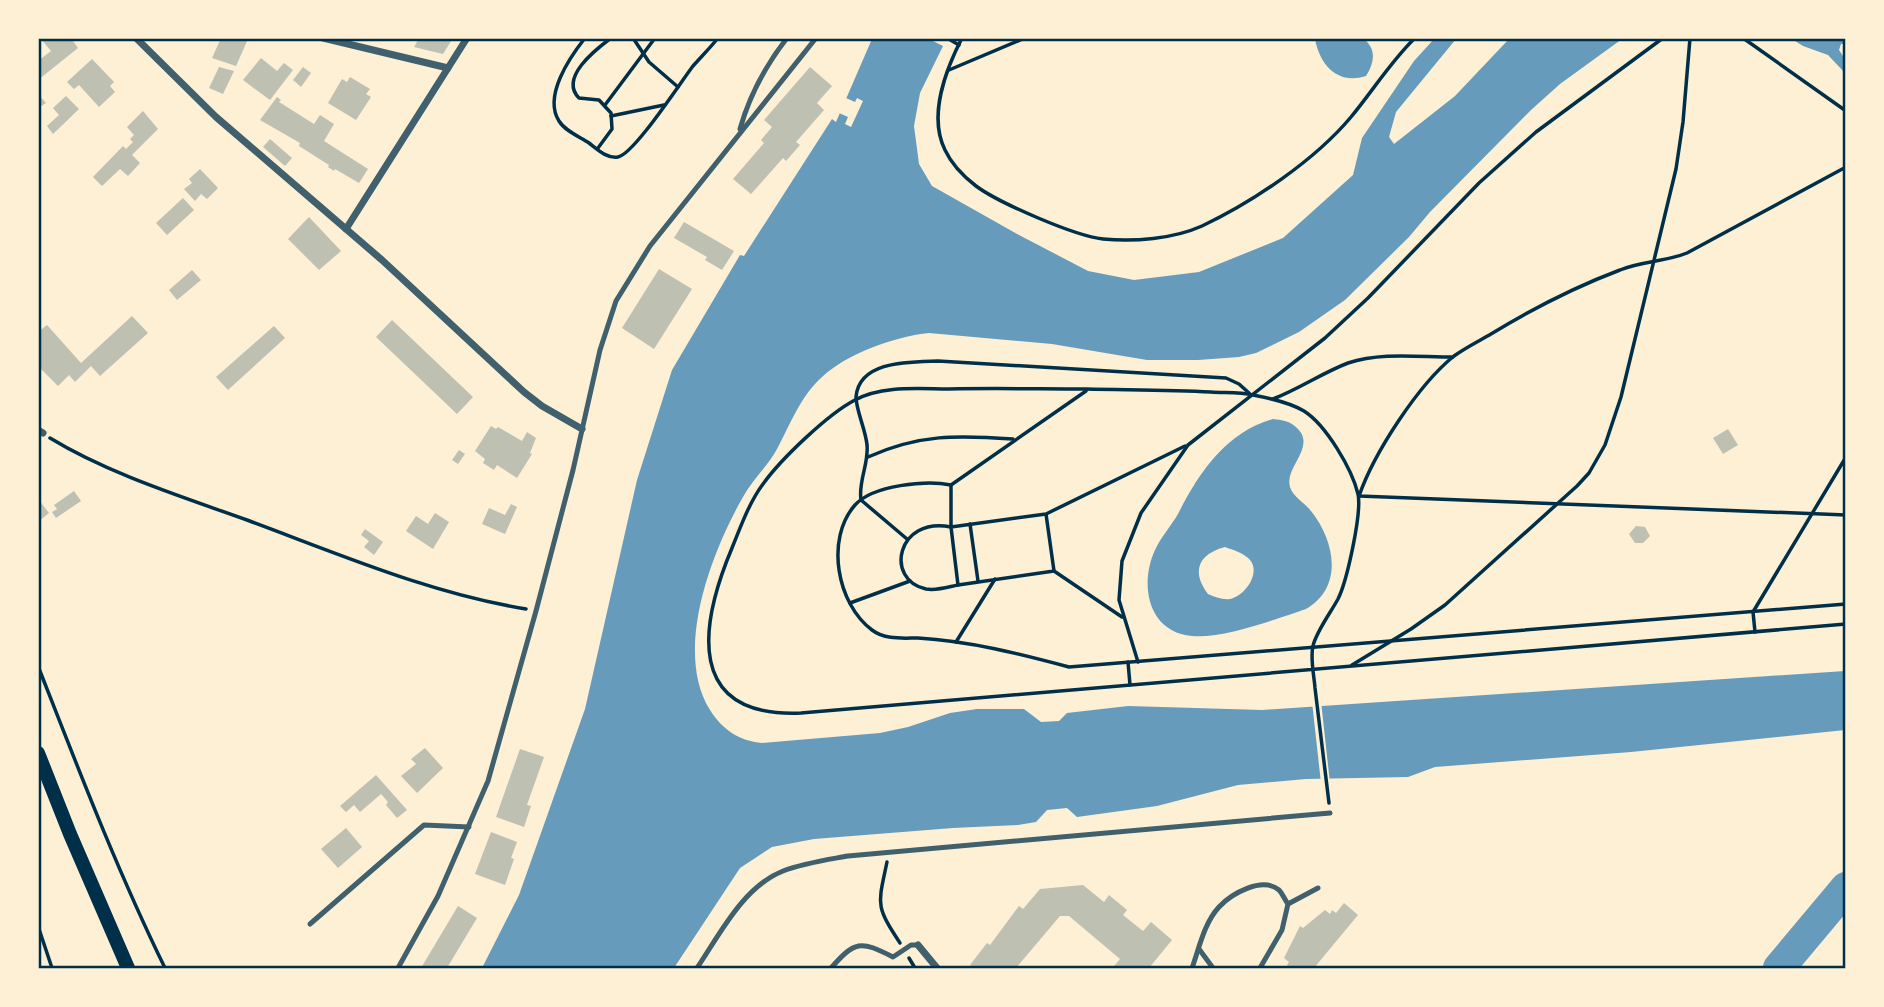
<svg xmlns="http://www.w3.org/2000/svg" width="1884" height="1007" viewBox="0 0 1884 1007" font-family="'Zilla Slab',serif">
<rect width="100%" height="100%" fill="#fdf0d5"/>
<!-- water -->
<g fill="#669bbc" fill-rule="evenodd">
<path d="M 872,39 L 933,39 L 933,41 L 943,46 L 920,93 L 914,126 L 919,164 L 932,186 L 1019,235 L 1088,271 L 1134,280 L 1199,272 L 1283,238 L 1353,175 L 1362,138 L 1414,61 L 1434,39 L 1456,39 L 1396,112 L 1389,137 L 1394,144 L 1455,96 L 1509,39 L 1622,39 L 1560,84 L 1531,110 L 1430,212 L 1409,237 L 1345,300 L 1299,332 L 1256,353 L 1239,357 L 1198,360 L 1147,360 L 1052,344 L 929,333 C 896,336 846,354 822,377 C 800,397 791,423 777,449 C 768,466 752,480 743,497 C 712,551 673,651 710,710 C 722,729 739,741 762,743 L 880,733 L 908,727 L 950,713 L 977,709 L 1024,709 L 1041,722 L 1059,721 L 1067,713 L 1128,706 L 1262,710 L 1845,671 L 1845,730 L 1631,752 L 1435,767 L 1408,777 L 1306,779 L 1238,785 L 1157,806 L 1077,817 L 1067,808 L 1047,810 L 1036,822 L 1018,825 L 953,828 L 814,839 L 772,847 L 740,868 L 674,968 L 482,968 L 519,895 L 585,709 L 637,480 L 672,370 L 740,255 L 744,256 L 832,119 L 836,122 Z"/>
<path d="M 1315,39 L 1364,39 C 1377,50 1374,63 1366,76 C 1337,85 1320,65 1315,39 Z"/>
<polygon points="1792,39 1845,39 1845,44 1841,44 1839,50 1845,59 1845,73 1828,55 1803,46"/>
<path d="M 1273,419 C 1282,420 1290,421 1297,428 C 1317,447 1284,467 1290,487 C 1293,497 1305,503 1311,511 C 1335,541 1344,587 1306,609 C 1276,619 1223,639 1192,636 C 1148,632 1139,585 1155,550 C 1161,537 1171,526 1178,514 C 1198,474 1226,432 1273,419 ZM 1225,547 C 1233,550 1244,553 1250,560 C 1261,573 1245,596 1230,599 C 1222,600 1215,597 1208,594 C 1191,572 1198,554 1225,547 Z"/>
</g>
<!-- pier -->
<g fill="#fdf0d5">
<polygon points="846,98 855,102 857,98 863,101 851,127 845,124 848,117 839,113"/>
<polygon points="1321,701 1330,783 1321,783 1312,702"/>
</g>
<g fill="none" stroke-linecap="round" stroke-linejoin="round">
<!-- river -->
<polyline stroke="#669bbc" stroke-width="32" points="1779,968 1846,888"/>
</g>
<!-- building -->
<g fill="#bec0b2">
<polygon points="40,38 71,38 78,48 38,80 38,61 51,51"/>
<polygon points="221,38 248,39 236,66 212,58"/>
<polygon points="419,38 453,38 443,54 414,47"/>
<polygon points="261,58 277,71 284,63 293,70 270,100 243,80"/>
<polygon points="92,59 114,82 110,86 115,92 99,107 79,85 74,89 67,82"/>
<polygon points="219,67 234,71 223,94 209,88"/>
<polygon points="303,67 311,73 301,87 293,80"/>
<polygon points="810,67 832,86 817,103 824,110 796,142 800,145 786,161 783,158 751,194 733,179 764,143 761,140 772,127 764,120"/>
<polygon points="350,77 370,89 366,94 371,97 356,120 328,103 342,79 347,82"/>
<polygon points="38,94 46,103 38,108"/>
<polygon points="66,96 79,109 53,134 47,126 59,115 53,108"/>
<polygon points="277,97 281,100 279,102 314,124 320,115 334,124 324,141 368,169 359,183 335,169 334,171 328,167 329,165 299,146 300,143 260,120"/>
<polygon points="143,111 158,129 132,155 140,163 128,176 120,169 102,186 93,177 123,146 126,149 133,142 130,139 134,135 127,127"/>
<polygon points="270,139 292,158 285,166 263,147"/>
<polygon points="200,169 218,188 207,199 201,194 195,201 184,189 192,183 189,179"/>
<polygon points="183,198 194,210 167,235 156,223"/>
<polygon points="309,217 341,251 319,270 288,239"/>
<polygon points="684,222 734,251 722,270 705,260 707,257 674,238"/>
<polygon points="659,269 692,289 654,349 622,328"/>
<polygon points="192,270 201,280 177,300 169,290"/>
<polygon points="132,316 148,333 100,376 91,366 75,382 69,375 58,386 38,366 38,332 47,325 81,363"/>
<polygon points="392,320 473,397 457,414 376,337"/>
<polygon points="274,326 285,338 228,390 216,377"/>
<polygon points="491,426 496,429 498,427 522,441 527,432 536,438 530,453 532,454 517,478 497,465 494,470 483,463 485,459 475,451"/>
<polygon points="1728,429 1738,445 1723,454 1713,438"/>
<polygon points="459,450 465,454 458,464 452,460"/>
<polygon points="74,491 81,501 56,518 52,512 57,509 54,505"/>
<polygon points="38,499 49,513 38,522"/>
<polygon points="511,504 517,507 505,534 482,524 489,508 505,515"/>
<polygon points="435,513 449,522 433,549 406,531 416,516 428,524"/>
<polygon points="1636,526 1645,527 1650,536 1643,543 1635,543 1629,534"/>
<polygon points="365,529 383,542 374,555 364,547 369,541 361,535"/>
<polygon points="425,748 443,768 417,793 401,776 416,764 411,759"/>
<polygon points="520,749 544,757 527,805 531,806 524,827 496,817"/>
<polygon points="376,775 407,810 397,818 386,805 388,802 381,794 360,812 354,805 346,812 340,806"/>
<polygon points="346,828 362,847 338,868 321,849"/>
<polygon points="491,832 517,842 511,858 514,859 505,885 475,874"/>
<polygon points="1083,885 1104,902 1109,895 1127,910 1123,915 1143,931 1151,922 1172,940 1149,968 1116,968 1114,966 1120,959 1069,916 1060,916 1016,968 974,968 970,965 987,943 990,945 1019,906 1023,909 1040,889"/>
<polygon points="1344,903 1358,915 1314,968 1290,968 1287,965 1289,962 1284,958 1300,926 1303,928 1325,910 1330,914 1332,910 1336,913"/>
<polygon points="458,906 477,918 447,968 421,968"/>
</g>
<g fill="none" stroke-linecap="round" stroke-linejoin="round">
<!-- path -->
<g stroke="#003049" stroke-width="3.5">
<path d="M 585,38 C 570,57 543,96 559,121 C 565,131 580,137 589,143 C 597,149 607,159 618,157 C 634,154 680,83 693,66 C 701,57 710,48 718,38"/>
<polyline points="633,38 649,62 678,87"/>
<polyline points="947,38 959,45"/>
<path d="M 962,38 C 946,69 928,116 945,150 C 952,165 963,176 976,186 C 999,203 1075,236 1103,239 C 1134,242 1173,239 1202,226 C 1253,202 1315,160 1351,117 C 1372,92 1391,61 1415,38"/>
<polyline points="1743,38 1846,111"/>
<polyline points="949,70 1025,38"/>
<polyline points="605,105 655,38"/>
<polyline points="611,116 664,105"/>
<path d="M 598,148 L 612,129 L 611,113 L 599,100 L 579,98 C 559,78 595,50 611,38"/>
<path d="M 1846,167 L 1687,253 C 1665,262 1641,261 1620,270 C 1575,287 1532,309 1491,334 C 1479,341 1465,348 1454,356 C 1418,385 1374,453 1359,496 L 1846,515"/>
<path d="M 1273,399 C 1299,389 1322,373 1348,363 C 1381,352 1418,357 1453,357"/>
<path d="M 50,438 C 109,474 183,497 247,520 C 339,554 429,593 526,609"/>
<path d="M 868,457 C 919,434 958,435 1013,439"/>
<path d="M 951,485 C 926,480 873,485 855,505 C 825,539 837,604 872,630 C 885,640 902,638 918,638 C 970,641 1020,654 1069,667 L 1846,604"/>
<polyline points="1046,514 1054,571 958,585 951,527 1046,514 1185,446"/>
<polyline points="970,524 978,581"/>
<path d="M 907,539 L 861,500 C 858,481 869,464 867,445 C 866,431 856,410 856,397 C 859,360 911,362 938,361 L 1226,378 L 1239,384 L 1249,393"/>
<polyline points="1054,571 1122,617"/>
<path d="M 958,585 C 948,587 937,591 926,589 C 884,580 897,516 951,527 L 951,485 L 1086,391"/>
<polyline points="850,603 910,581"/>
<polyline points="1755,632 1753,612 1846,457"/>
<polyline points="956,642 995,579"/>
<polyline points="1128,662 1130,685"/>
<polyline points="1138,662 1119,600 1122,561 1141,513 1188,445 1325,338 1368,298 1479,183 1536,132 1663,38"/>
<polyline points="1352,665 1411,629 1445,605 1577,486 1589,473 1605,445 1621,397 1676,169 1683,122 1690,38"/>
<path d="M 38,666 C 78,768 117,870 165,968"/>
<path d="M 1329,803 L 1315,688 C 1314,675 1310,658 1313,646 C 1316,632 1331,612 1338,599 C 1347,581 1362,513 1358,494 C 1352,469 1326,425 1304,411 C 1289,402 1269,398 1253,395 C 1239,392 1225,393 1211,392 C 1169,390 1128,390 1086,389 C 1040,389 995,388 949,389 C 919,389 883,385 855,400 C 828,414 781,459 763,484 C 749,503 741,526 732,548 C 700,624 684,718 801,713 L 1846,624"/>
<path d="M 887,862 C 878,905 875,905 900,943"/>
<polyline points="38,926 52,968"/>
<polyline points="909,958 915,968"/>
</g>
<!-- service -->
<g stroke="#3f606c" stroke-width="5">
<path d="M 740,129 C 749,97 766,65 787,38"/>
<polyline points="310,924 424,825 469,827"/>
<polyline points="1199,949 1213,968"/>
<polyline points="398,968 438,896 488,781 536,611 573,470 600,350 616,301 650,246 816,38"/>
<path d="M 697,968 C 720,934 743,887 783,871 C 804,863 826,860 848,856 L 1330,813"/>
<path d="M 831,968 C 855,941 860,940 893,957 L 911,945 L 918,945"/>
<path d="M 1192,968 C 1199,949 1204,923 1219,907 C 1231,894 1262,876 1279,890 C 1282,893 1285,900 1288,904"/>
<polyline points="1260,968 1282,930 1288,904 1318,888"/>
</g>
<!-- minor -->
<g stroke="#3f606c" stroke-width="7">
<polyline points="136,38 216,117 382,260 524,392 542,406 582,429"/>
<polyline points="323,38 448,68"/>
<polyline points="346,229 467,38"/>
<polyline points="38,430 43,433"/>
<polyline points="918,945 937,968"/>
</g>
<!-- secondary -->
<polyline stroke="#003049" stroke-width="14" points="38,753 70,834 128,968"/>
</g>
<!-- border -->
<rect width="1884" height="1007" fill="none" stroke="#fdf0d5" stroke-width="80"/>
<rect x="40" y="40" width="1804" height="927" fill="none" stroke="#003049" stroke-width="2.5"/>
</svg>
